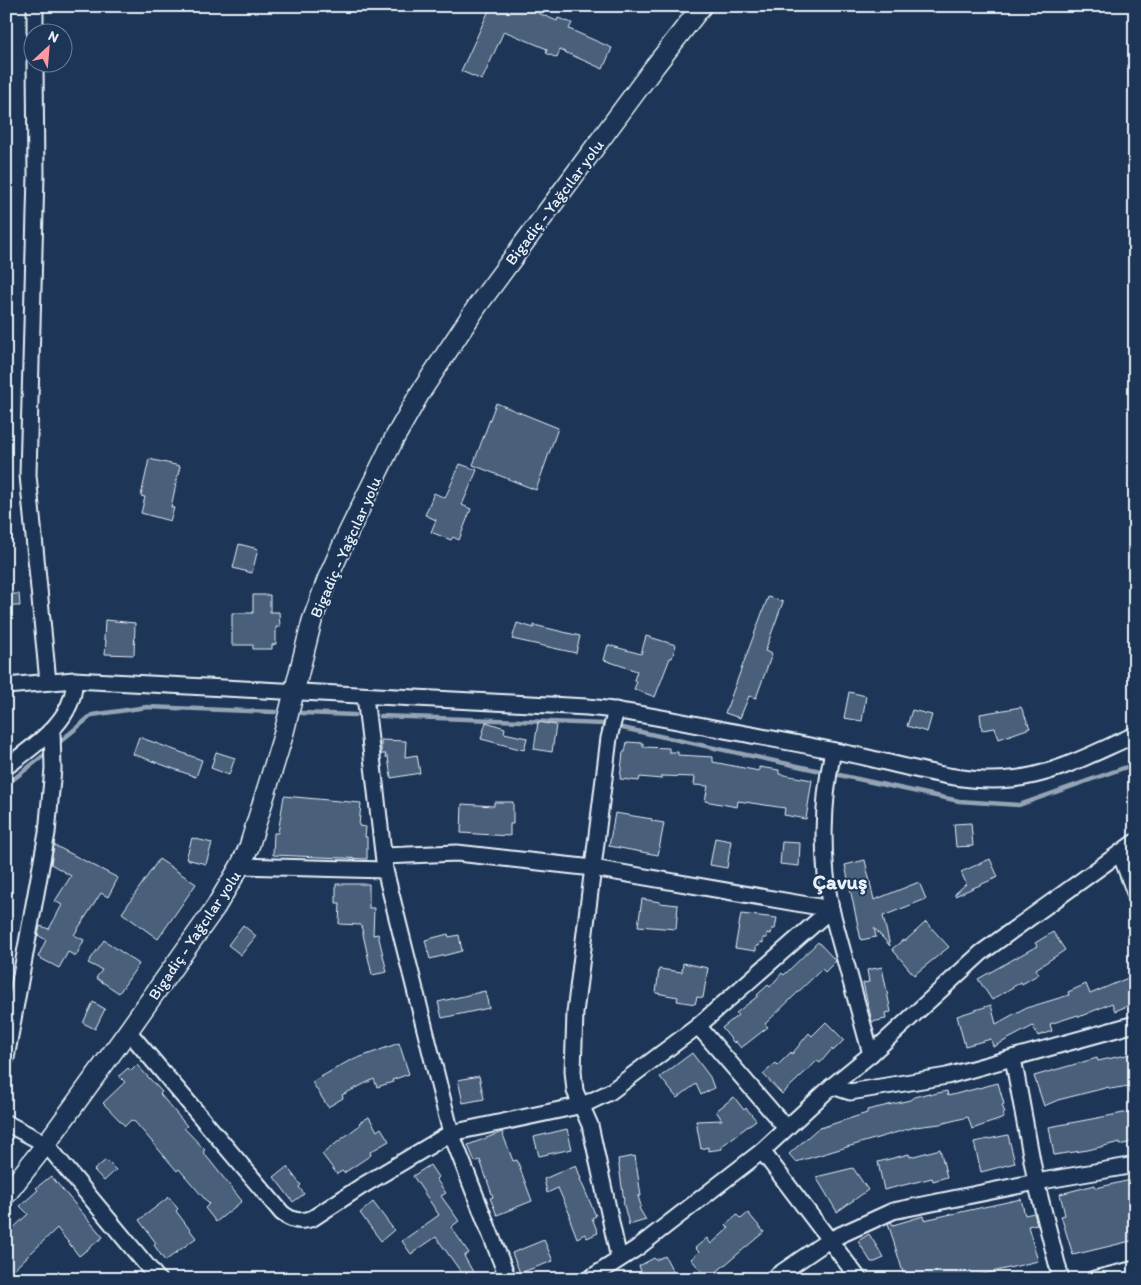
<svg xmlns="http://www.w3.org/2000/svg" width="1141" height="1285" viewBox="0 0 1141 1285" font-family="Itim,sans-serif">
<rect width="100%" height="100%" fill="#1d3557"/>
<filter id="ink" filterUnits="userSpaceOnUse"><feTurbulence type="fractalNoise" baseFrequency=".02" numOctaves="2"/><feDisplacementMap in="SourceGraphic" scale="10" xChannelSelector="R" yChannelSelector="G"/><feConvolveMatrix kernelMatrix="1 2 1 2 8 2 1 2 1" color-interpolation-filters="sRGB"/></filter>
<g filter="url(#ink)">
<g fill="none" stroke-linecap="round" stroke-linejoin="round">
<!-- stream -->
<g stroke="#95a4b5" stroke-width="4.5">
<polyline points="302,713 355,715"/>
<polyline points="380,716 604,724 959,801 1019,805 1135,764"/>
<polyline points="56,745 92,715 147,707 275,712"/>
<polyline points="6,785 48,752"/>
</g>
</g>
<!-- building -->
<g fill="#495e7a" stroke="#e8f1f8">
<polygon points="491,6 522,6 557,21 558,18 572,23 569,29 612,48 603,69 560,50 557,58 546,53 547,49 504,31 482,80 461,71"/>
<polygon points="496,403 558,428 536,490 473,465"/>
<polygon points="149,459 180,466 171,507 174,508 170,521 141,513 145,497 141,496"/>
<polygon points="460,464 477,470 462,505 471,509 459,540 453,537 451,540 431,532 436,520 425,515 434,493 445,498"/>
<polygon points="239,544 258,549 252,573 233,568"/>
<polygon points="6,594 19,594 20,606 6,606"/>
<polygon points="253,595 270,595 270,612 279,612 280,627 276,627 276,644 272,645 272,649 253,649 253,645 232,645 232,613 253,613"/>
<polygon points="768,597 783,602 765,651 772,654 756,698 749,696 740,718 725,713"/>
<polygon points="105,620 135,623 134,655 105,654 106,640 104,640"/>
<polygon points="517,623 534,628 534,625 580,636 576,653 512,639"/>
<polygon points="646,636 676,645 672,658 670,658 655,697 634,689 637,682 634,680 637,671 604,660 608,645 641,654"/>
<polygon points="849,692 866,696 862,721 844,718"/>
<polygon points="1021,707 1030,728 999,739 995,728 982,730 980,714"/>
<polygon points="912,710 932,715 927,732 907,726"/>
<polygon points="486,722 505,728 504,733 527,738 524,750 481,739"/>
<polygon points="538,722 556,725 552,752 534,749"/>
<polygon points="139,737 202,760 196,777 133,754"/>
<polygon points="381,740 406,741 405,757 417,755 420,773 391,778 388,757 385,757 386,754 381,754"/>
<polygon points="627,742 643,743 643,747 669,748 669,752 678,752 678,755 713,757 713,762 759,771 759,767 779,770 779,774 812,780 806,819 784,815 785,808 738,801 737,807 705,801 708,786 694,785 695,777 661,776 661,779 640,777 639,781 620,779 623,752 625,752"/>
<polygon points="216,752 235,758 229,775 211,768"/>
<polygon points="284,796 361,803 359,826 366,827 365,837 367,837 367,859 273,855 274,833 278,833"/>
<polygon points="494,802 513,802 513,824 510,824 510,836 461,833 462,804 494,806"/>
<polygon points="615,813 652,819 652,821 664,823 658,855 609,846"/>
<polygon points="971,823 973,846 956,847 954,824"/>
<polygon points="192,838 212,843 206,864 186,859"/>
<polygon points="715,838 731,841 727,868 710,865"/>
<polygon points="782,842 800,843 799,866 780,864"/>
<polygon points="54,845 118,878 108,897 101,893 74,935 84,940 76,956 68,952 59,968 38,957 46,940 38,935 40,926 49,929 62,905 55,901 71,876 51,864"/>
<polygon points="159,859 196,884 158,939 122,913"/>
<polygon points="990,859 998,877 955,896 955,894 967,883 966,883 961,872"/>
<polygon points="865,860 874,900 919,882 926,899 883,916 890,946 874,928 876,937 861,940 845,865"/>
<polygon points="336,884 369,884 369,908 374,908 373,935 378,934 387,972 372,975 361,925 339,924 340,903 336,903"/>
<polygon points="642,899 660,902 660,903 678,905 676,929 638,926"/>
<polygon points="741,914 777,918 775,929 772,929 771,934 767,933 767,938 763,938 763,943 760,942 759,946 756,946 756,951 735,948"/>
<polygon points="926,922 949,947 914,975 892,949 903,940 905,941"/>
<polygon points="243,925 256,936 241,955 228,945"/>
<polygon points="1053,932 1065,950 1036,969 1039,974 1022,984 1021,982 992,1000 978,979 1037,946 1035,943"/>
<polygon points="448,934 449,937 459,935 462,951 430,959 425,940"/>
<polygon points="104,940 139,964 119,993 96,978 102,970 88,963"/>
<polygon points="818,942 836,961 825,972 822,969 765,1024 768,1027 741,1048 735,1041 734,1043 722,1028 738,1015 736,1013 758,996 757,995 768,985 770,987 782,973 784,975"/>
<polygon points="683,963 708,968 703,998 697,997 695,1004 677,1001 678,997 656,993 659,969 682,972"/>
<polygon points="882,967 891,1012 885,1013 886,1019 872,1022 863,983 869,982 867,970"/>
<polygon points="1135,975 1135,1003 1115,1011 1112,1003 1079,1017 1078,1015 1050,1024 1052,1031 1038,1036 1033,1026 993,1047 991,1039 965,1046 957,1016 991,1005 996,1024 1023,1009 1069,995 1068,992 1086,984 1090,994"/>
<polygon points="485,991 489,1008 442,1018 438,1002"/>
<polygon points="93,1002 105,1009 95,1029 83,1023"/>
<polygon points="826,1022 844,1040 833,1051 832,1049 820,1063 817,1061 782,1094 763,1074 776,1063 778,1065 791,1052 792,1054 809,1033 812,1036"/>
<polygon points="399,1043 409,1074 392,1080 393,1082 377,1087 374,1079 342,1095 343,1098 328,1107 312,1082 347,1062"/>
<polygon points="692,1053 710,1077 714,1088 701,1095 696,1084 677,1098 660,1077"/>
<polygon points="1135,1053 1135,1085 1110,1089 1109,1087 1058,1100 1044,1106 1034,1076 1097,1058 1098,1061"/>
<polygon points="137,1065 162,1092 160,1094 187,1126 184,1128 205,1150 203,1152 242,1201 216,1222 205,1208 209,1204 179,1169 177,1171 135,1122 131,1120 125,1126 103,1103 125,1082 119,1076 128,1068 131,1071"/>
<polygon points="479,1076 484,1099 463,1103 458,1080"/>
<polygon points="998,1083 1004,1104 1002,1105 1005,1113 1003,1113 1004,1118 972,1129 968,1117 940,1124 915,1127 796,1162 789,1154 817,1129 867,1113 867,1110 910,1100 914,1097 929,1093 929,1095 947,1091 948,1096"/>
<polygon points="734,1097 744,1110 746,1108 756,1120 722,1146 722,1149 708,1151 708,1147 701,1149 696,1121 722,1120 716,1111"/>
<polygon points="1129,1112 1135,1141 1120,1145 1120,1142 1088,1150 1054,1155 1049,1127"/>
<polygon points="369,1117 377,1131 381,1128 389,1141 370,1152 371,1155 344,1173 342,1171 337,1174 322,1154 360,1125 359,1123"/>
<polygon points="567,1129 572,1149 539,1156 534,1137"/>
<polygon points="502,1132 513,1161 517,1160 532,1201 497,1215 490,1198 493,1197 480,1160 475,1162 468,1145"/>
<polygon points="1008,1135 1015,1163 981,1172 974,1142"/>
<polygon points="940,1149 947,1177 933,1181 932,1178 884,1190 878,1162 909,1154 910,1157"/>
<polygon points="635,1156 641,1196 638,1196 641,1206 639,1208 646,1220 629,1225 623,1201 624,1201 618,1159"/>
<polygon points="106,1160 116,1170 104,1181 94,1170"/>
<polygon points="430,1165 438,1177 436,1179 446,1193 441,1196 459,1221 451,1227 469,1253 464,1256 477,1279 466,1279 436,1237 411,1254 402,1241 439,1215 413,1176"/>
<polygon points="576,1165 581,1179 580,1179 596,1216 592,1218 598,1233 587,1238 585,1234 577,1238 569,1217 571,1217 558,1188 547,1193 544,1179"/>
<polygon points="287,1167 301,1185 299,1187 304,1194 293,1202 274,1177"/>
<polygon points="853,1168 868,1190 837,1212 816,1177"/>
<polygon points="51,1176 103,1237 79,1256 57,1228 6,1277 6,1235 28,1214 20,1206 38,1190 36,1188"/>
<polygon points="1135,1179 1135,1240 1073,1255 1061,1216 1065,1215 1060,1194 1095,1185 1096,1188"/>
<polygon points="169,1197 178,1209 176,1211 196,1238 165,1261 154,1245 156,1243 139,1220"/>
<polygon points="1021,1199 1025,1215 1034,1213 1037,1224 1028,1226 1038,1261 988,1273 958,1279 905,1279 888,1223 891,1222 893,1225 923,1216 924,1220"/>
<polygon points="373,1202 394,1230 381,1241 360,1213"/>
<polygon points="748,1213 764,1232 708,1279 691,1259 699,1252 695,1248 707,1238 711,1244 729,1228 726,1225 737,1215 741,1219"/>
<polygon points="869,1234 884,1258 875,1262 871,1262 858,1241"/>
<polygon points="544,1240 553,1261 520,1273 512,1253"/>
<polygon points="665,1256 677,1279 644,1279 639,1266 654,1258 656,1260"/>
</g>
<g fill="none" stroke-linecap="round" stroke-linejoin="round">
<!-- minor casing -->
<g stroke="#e8f1f8" stroke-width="19">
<g id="minor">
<polyline points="35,6 35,32"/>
<polyline points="35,62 36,175 28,475 48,682"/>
<path d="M 6,686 L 74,680 L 587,707 C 630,711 672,720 714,728 C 761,737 808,745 855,755 C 902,765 963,785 1011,779 C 1055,775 1095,752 1135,735"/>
<polyline points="365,696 385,870 451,1133 508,1279"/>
<polyline points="616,710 609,738 575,1013 573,1071 575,1091 590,1125 619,1259"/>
<path d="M 833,751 C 822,802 821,858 831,909 L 871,1054"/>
<path d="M 6,767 C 34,746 76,719 74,680"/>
<polyline points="1120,853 1135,893"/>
<polyline points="384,856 457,853 593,868 831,909"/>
<polyline points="240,866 385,870"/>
<polyline points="698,1026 786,1128"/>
<path d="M 128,1031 L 282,1213 C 292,1221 301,1223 313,1218 L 362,1186 L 451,1133 L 583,1105 L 610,1092 L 698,1026 L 831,909"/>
<polyline points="6,1058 47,833 53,769 52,730"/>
<polyline points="1013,1058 1036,1182 1061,1279"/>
<polyline points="832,1086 850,1092 947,1076 1135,1024"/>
<polyline points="6,1123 46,1144 158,1279"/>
<polyline points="762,1151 859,1279"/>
<polyline points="589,1279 637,1248 762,1151 832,1086 871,1054 981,953 1135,842"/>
<polyline points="772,1279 829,1240 893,1211 1036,1182 1135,1165"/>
<polyline points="1094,1279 1135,1269"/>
</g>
</g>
<!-- major casing -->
<g stroke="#e8f1f8" stroke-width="22">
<polyline id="major" points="6,1195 46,1144 128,1031 215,908 240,866 249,847 283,736 312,621 327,580 348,533 394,439 420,393 478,305 655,66 702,6"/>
</g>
<!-- minor -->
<use href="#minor" stroke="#1d3557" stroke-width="15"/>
<!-- major -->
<use href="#major" stroke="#1d3557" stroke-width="19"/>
</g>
</g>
<g text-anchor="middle" stroke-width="4" stroke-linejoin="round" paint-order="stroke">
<!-- street labels -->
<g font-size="16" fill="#e8f1f8" stroke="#1d3557">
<text transform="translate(554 202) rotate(-53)" y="6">Bigadiç - Yağcılar yolu</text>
<text transform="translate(345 547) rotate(-66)" y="6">Bigadiç - Yağcılar yolu</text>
<text transform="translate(194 935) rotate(-56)" y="6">Bigadiç - Yağcılar yolu</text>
</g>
<!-- district labels -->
<g font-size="21" font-weight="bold" fill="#e8f1f8" stroke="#1d3557">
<text x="840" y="889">Çavuş</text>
</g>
</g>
<!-- margin -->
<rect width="1141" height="1285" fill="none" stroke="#1d3557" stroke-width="25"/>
<rect x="12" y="12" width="1116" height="1260" fill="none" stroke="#e8f1f8" stroke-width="2" filter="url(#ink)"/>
<!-- north arrow -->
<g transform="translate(48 48) rotate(26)"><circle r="24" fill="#1d3557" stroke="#6e8097"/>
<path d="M0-4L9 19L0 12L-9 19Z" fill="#ff9aa2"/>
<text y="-8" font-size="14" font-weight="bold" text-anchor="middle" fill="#e8f1f8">N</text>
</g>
</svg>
